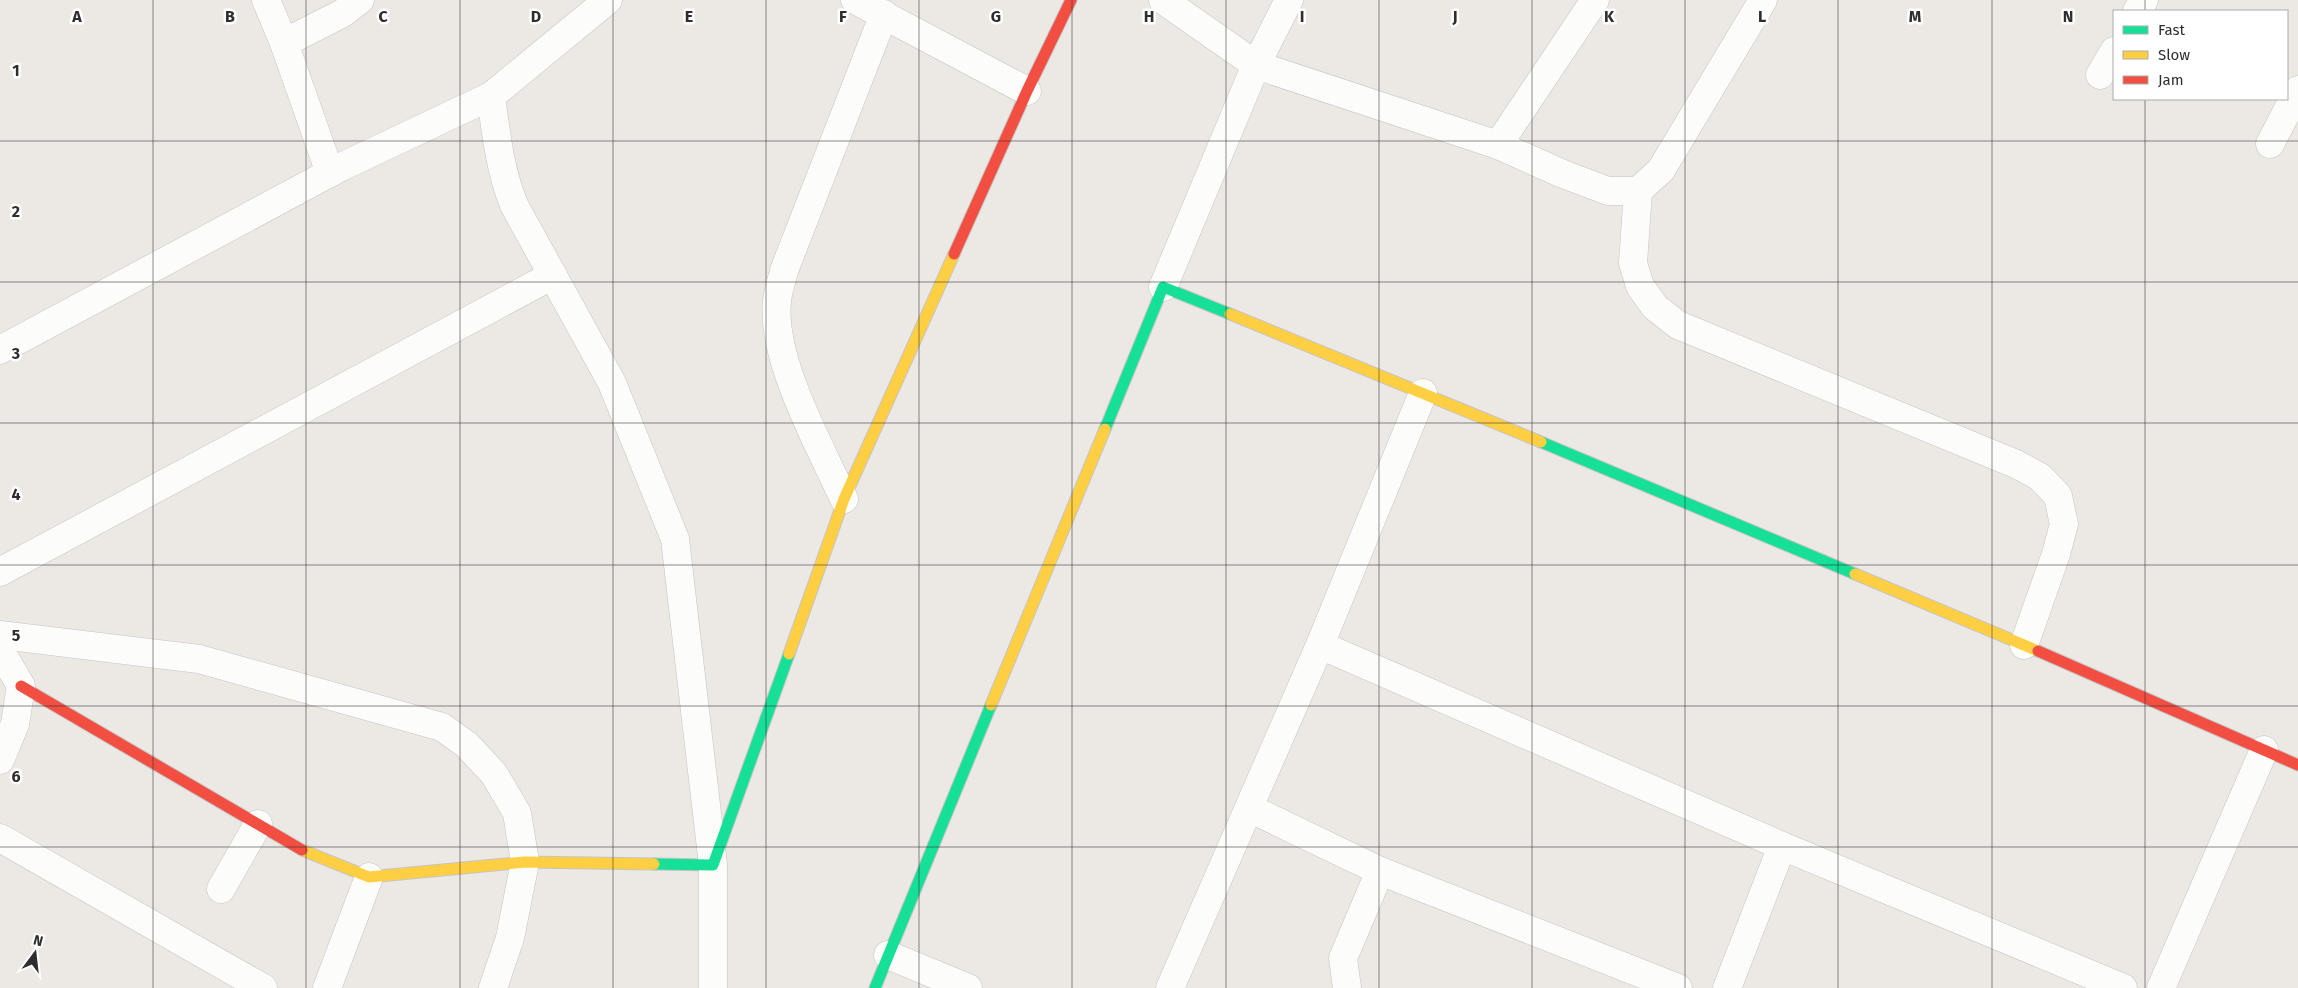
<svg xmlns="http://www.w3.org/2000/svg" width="2298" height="988" viewBox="0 0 2298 988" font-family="'Fira Sans',sans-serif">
<rect width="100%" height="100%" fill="#ece8e4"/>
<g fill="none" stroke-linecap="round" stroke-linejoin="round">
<!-- street casing -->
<g stroke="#c5c4c5" stroke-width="29">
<g id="street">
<polyline points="266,0 284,43 330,173"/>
<polyline points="855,0 1027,91"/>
<polyline points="1163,0 1256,65 1498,145 1563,174 1608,191 1638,191 1661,170 1763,0"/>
<polyline points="2137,11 2144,0"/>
<polyline points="284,43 343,13 360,0"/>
<polyline points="2100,75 2114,51"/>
<path d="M 491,96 C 496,134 500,170 514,205 L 612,383 L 675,539 L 713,865 L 713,988"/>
<polyline points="2270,144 2298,90"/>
<polyline points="1498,145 1595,0"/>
<polyline points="1638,191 1633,263 1640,286 1655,307 1678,325 2016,464 2040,477 2058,496 2064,524 2056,554 2024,645"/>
<polyline points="1163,287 1256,65 1289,0"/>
<polyline points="0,350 341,167 491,96 608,0"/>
<path d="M 844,499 C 820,446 771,360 777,301 C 778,290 782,279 785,268 L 884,14"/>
<polyline points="0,572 553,275"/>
<polyline points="0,635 199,659 442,727 467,745 494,774 517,813 525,862 510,938 493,988"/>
<polyline points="1320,645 1782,846 2123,988"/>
<polyline points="0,650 21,686 15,724 0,760"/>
<polyline points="1249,808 1380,871 1678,988"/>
<polyline points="0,838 263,988"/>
<polyline points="221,889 258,824"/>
<polyline points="888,955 968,988"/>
<polyline points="327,988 369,877"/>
<polyline points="1170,988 1320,645 1423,393"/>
<polyline points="1347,988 1343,958 1380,871"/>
<polyline points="1727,988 1782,846"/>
<polyline points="2161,988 2264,750"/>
</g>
</g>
<!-- fast casing -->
<g stroke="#c5c4c5" stroke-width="13">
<g id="fast">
<polyline points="1105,429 1163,287 1230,314"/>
<polyline points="1541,442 1855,574"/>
<polyline points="654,864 713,865 789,654"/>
<polyline points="875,988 991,705"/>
</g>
</g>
<!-- slow casing -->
<g stroke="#c5c4c5" stroke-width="13">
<g id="slow">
<polyline points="1230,314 1541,442"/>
<polyline points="1855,574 2038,651"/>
<polyline points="789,654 844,499 954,254"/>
<polyline points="991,705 1105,429"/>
<polyline points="302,850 369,877 525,862 654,864"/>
</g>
</g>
<!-- jam casing -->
<g stroke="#c5c4c5" stroke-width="13">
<g id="jam">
<polyline points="954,254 1027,91 1071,0"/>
<polyline points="2038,651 2298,765"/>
<polyline points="21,686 302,850"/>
</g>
</g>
<!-- street -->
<use href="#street" stroke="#fcfcfb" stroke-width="28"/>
<!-- fast -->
<use href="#fast" stroke="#16e098" stroke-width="11"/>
<!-- slow -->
<use href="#slow" stroke="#ffcf43" stroke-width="11"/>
<!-- jam -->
<use href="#jam" stroke="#f24e42" stroke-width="11"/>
</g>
<!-- grid -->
<path fill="none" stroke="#2e2e2e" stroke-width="1" stroke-opacity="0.55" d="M 153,0 L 153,988M 306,0 L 306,988M 460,0 L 460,988M 613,0 L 613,988M 766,0 L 766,988M 919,0 L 919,988M 1072,0 L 1072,988M 1226,0 L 1226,988M 1379,0 L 1379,988M 1532,0 L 1532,988M 1685,0 L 1685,988M 1838,0 L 1838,988M 1992,0 L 1992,988M 2145,0 L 2145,11M 2145,99 L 2145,988M 0,141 L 2298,141M 0,282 L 2298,282M 0,423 L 2298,423M 0,565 L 2298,565M 0,706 L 2298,706M 0,847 L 2298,847"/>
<g font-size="16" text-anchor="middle" font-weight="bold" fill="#2e2e2e" stroke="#fff" stroke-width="5" stroke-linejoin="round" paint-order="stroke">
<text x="77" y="22">A</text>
<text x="230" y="22">B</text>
<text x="383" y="22">C</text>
<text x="536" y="22">D</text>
<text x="689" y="22">E</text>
<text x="843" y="22">F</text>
<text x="996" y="22">G</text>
<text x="1149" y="22">H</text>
<text x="1302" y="22">I</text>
<text x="1455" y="22">J</text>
<text x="1609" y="22">K</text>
<text x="1762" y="22">L</text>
<text x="1915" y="22">M</text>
<text x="2068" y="22">N</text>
<text x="16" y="76">1</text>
<text x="16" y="217">2</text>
<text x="16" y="359">3</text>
<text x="16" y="500">4</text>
<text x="16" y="641">5</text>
<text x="16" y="782">6</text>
</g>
<!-- legend -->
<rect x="2113" y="10" width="175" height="90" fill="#ffffff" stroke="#ababab"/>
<rect x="2123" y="26" width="25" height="8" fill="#16e098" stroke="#ababab"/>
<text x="2158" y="35" font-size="15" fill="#2e2e2e">Fast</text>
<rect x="2123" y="51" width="25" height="8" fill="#ffcf43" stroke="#ababab"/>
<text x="2158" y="60" font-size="15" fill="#2e2e2e">Slow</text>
<rect x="2123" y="76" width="25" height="8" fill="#f24e42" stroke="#ababab"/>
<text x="2158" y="85" font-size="15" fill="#2e2e2e">Jam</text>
<!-- north arrow -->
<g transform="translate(35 953) rotate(15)" stroke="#ffffff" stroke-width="4" paint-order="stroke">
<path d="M0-4L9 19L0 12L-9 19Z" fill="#2e2e2e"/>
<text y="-8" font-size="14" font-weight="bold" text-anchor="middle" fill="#2e2e2e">N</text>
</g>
</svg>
